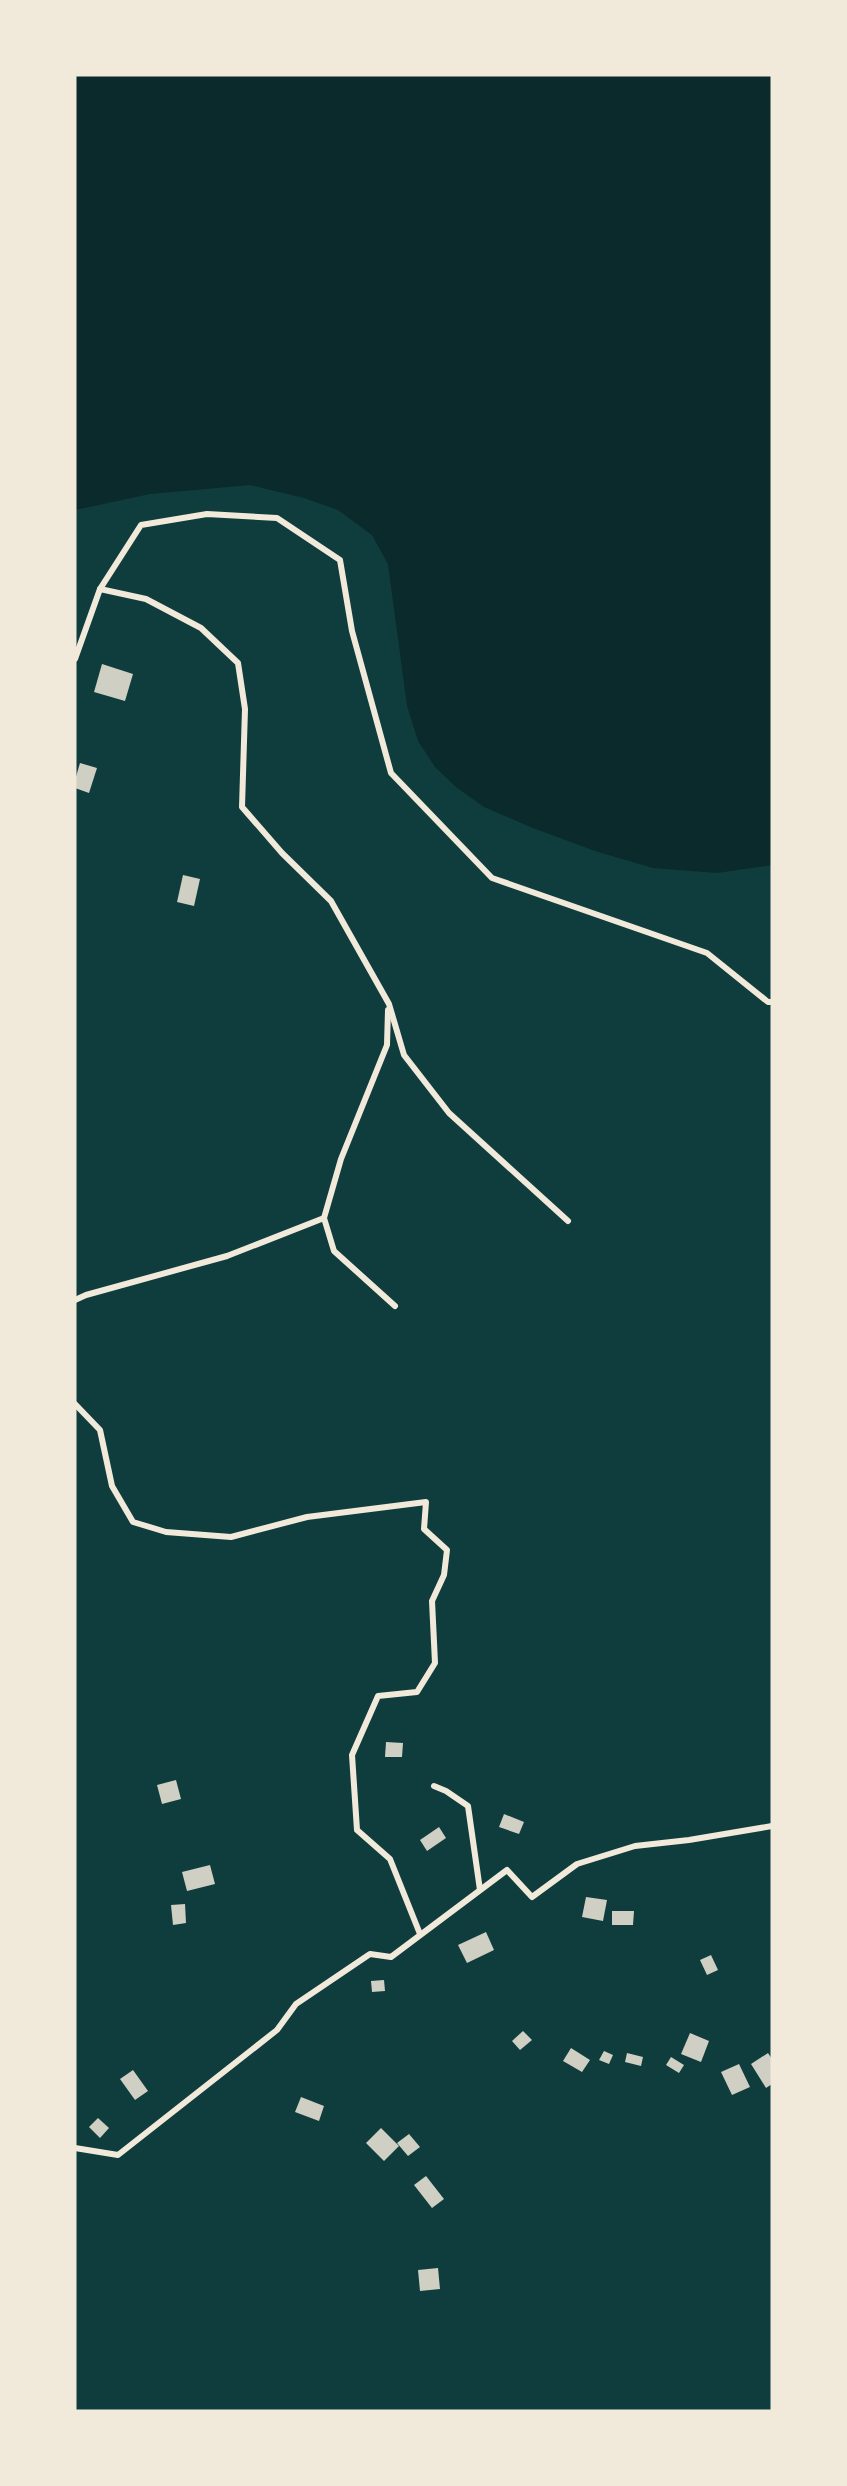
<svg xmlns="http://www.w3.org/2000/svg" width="847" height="2486" viewBox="0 0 847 2486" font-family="Helvetica,sans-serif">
<rect width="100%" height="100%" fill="#0f3d3e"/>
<!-- water -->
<polygon fill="#0a2a2b" points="75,75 772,75 772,865 717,873 653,868 595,851 533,828 484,807 456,787 435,767 418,741 407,706 388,564 372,535 338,510 304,498 250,485 150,494 75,510"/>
<!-- building -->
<g fill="#cfcfc3">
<polygon points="102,664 133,674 125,701 94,692"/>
<polygon points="80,763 97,768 89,793 75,788 75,780"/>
<polygon points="183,875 200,879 194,906 177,902"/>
<polygon points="386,1742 403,1743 402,1757 385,1757"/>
<polygon points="176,1780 181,1799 162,1804 157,1785"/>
<polygon points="504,1814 524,1822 519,1834 499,1827"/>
<polygon points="439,1827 446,1838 427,1851 420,1840"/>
<polygon points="210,1865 215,1884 187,1891 182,1872"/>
<polygon points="586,1897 607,1900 603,1921 582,1917"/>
<polygon points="185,1904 186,1923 173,1925 171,1905"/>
<polygon points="612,1911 634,1911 633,1925 612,1925"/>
<polygon points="486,1932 494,1950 467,1963 458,1945"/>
<polygon points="711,1955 718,1970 707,1975 700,1960"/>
<polygon points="384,1980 385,1991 372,1992 371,1981"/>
<polygon points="523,2031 532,2040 520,2050 512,2041"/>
<polygon points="690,2033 709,2041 701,2062 681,2054"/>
<polygon points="571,2048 590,2060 582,2072 563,2061"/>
<polygon points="604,2051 613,2055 609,2064 599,2060"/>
<polygon points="627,2053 643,2057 641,2066 625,2062"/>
<polygon points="768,2053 772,2059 772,2084 766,2088 751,2064"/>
<polygon points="671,2057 684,2065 679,2073 666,2065"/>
<polygon points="739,2064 750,2087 732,2095 721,2072"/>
<polygon points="133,2070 148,2091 135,2100 120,2079"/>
<polygon points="301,2097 324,2106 319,2121 295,2112"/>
<polygon points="98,2118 109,2128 100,2138 89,2127"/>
<polygon points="381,2128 399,2146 384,2161 366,2143"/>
<polygon points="409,2134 420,2147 408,2156 397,2143"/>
<polygon points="426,2176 444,2199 432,2208 414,2185"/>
<polygon points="438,2268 440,2289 420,2291 418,2270"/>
</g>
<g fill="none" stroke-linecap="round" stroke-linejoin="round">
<!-- minor -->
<g stroke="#f1e9da" stroke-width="6">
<polyline points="100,589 146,599 201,628 238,663 245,709 242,807 282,853 331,901 389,1004 404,1055 449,1113 568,1221"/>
<polyline points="75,659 100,589 141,525 207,514 277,518 340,560 352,631 391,773 492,878 707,953 768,1002 772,1002"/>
<polyline points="388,1010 387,1045 341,1159 324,1218 334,1251 395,1306"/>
<polyline points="75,1300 86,1295 227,1256 324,1218"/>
<polyline points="75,1404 100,1430 112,1486 133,1522 166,1532 231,1537 307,1517 426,1502 424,1529 447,1550 444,1575 432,1601 435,1663 417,1692 378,1696 352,1755 357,1830 390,1859 420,1934"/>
<polyline points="434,1786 446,1791 468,1806 480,1890"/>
<polyline points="75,2148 118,2155 277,2030 296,2004 370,1954 391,1957 507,1870 532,1897 577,1864 635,1846 689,1840 772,1826"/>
</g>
</g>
<!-- border -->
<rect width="847" height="2486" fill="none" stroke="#f1e9da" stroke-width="153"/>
</svg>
